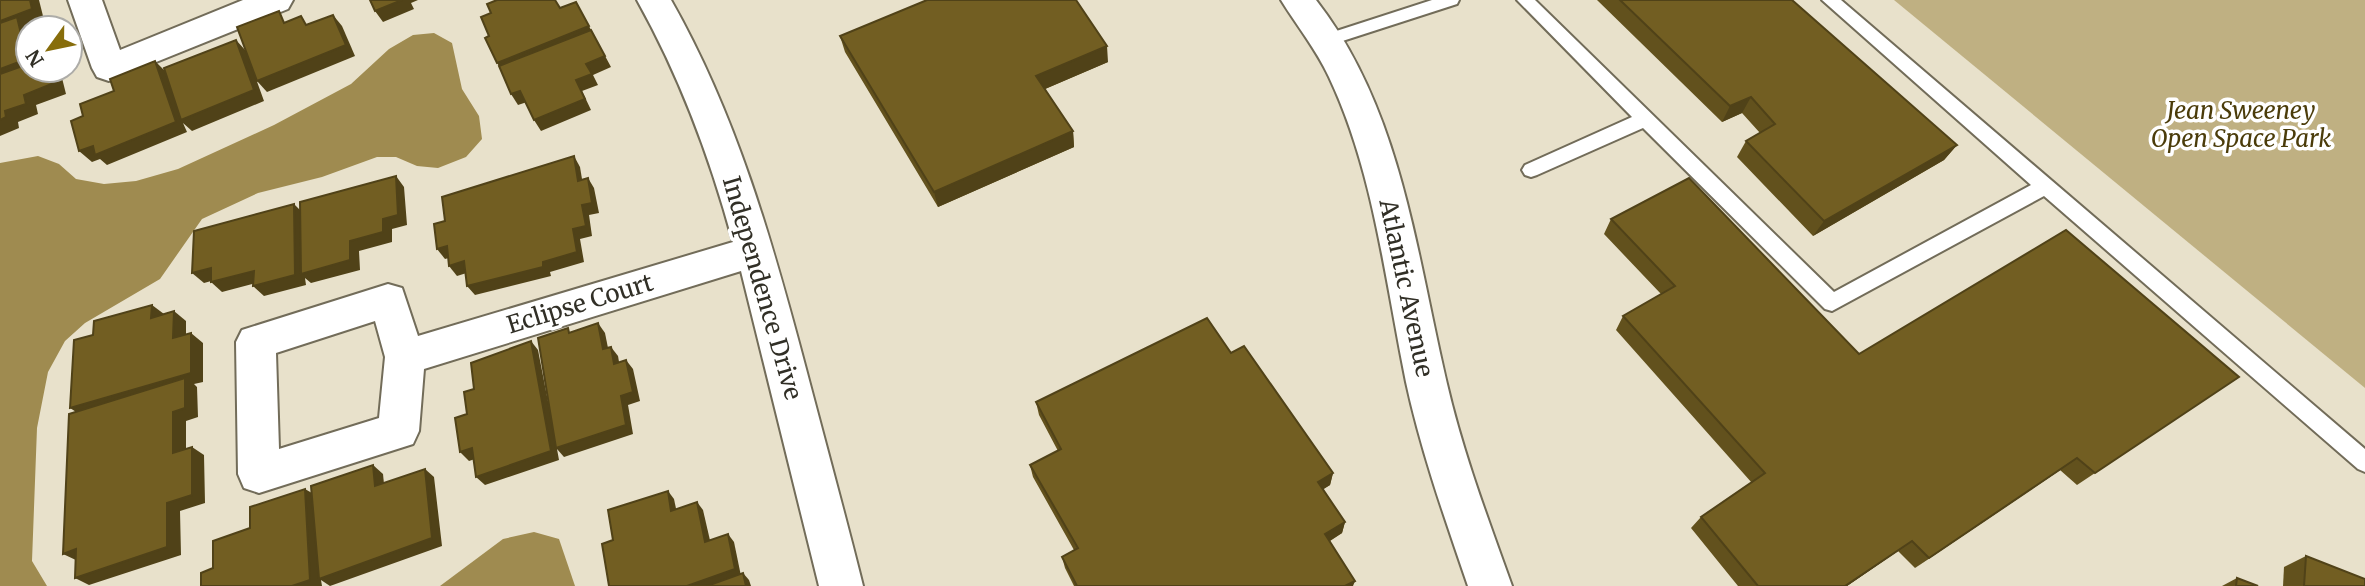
<svg xmlns="http://www.w3.org/2000/svg" width="2365" height="586" viewBox="0 0 2365 586" font-family="Merriweather,serif">
<rect width="100%" height="100%" fill="#e8e1cb"/>
<!-- green -->
<polygon fill="#bfb082" points="1894,0 2365,0 2365,388"/>
<!-- water -->
<g fill="#9f8b50">
<polygon points="434,33 452,43 462,89 479,116 482,139 466,157 438,168 417,166 396,157 377,157 322,177 258,193 202,219 160,279 85,323 65,341 48,372 37,428 32,561 47,586 0,586 0,163 38,156 59,164 76,179 104,184 136,181 178,169 274,125 351,84 389,49 413,35"/>
<polygon points="534,532 559,539 575,586 440,586 503,539"/>
</g>
<g fill="none" stroke-linecap="round" stroke-linejoin="round">
<!-- lane casing -->
<g stroke="#726c59" stroke-width="4">
<g id="lane">
<polygon points="1432,0 1459,0 1457,4 1327,46 1319,40 1321,36"/>
<polygon points="1517,0 1535,0 1834,292 2031,185 1822,0 1841,0 2365,449 2365,472 2358,469 2044,196 1832,311 1825,309 1643,128 1537,175 1531,177 1525,175 1522,170 1525,165 1632,117"/>
</g>
</g>
<!-- street casing -->
<g stroke="#726c59" stroke-width="4">
<g id="street">
<polygon points="68,0 102,0 120,50 243,0 293,0 288,9 109,81 97,77 92,68"/>
<path d="M 637,0 L 671,0 C 737,116 772,241 806,369 C 825,441 845,514 863,586 L 819,586 L 741,271 L 424,369 L 419,431 L 413,444 L 259,493 L 244,488 L 238,474 L 236,342 L 242,330 L 388,284 L 402,288 L 418,336 L 733,242 C 710,157 680,77 637,0 ZM 375,321 L 385,357 L 379,418 L 279,449 L 276,353 Z"/>
</g>
</g>
<!-- secondary casing -->
<g stroke="#726c59" stroke-width="4">
<path id="secondary" d="M 1281,0 L 1316,0 C 1402,110 1416,253 1447,384 C 1463,453 1488,519 1512,586 L 1468,586 C 1445,519 1421,451 1406,382 C 1385,280 1374,172 1329,77 C 1316,49 1297,26 1281,0 Z"/>
</g>
<!-- lane -->
<use href="#lane" fill="#fff" fill-rule="evenodd"/>
<!-- street -->
<use href="#street" fill="#fff" fill-rule="evenodd"/>
<!-- secondary -->
<use href="#secondary" fill="#fff" fill-rule="evenodd"/>
</g>
<!-- wall -->
<g fill="#62511d">
<polygon points="1597,0 1792,0 1957,145 1944,160 1813,236 1737,157 1746,141 1760,133 1742,113 1722,122"/>
<polygon points="840,36 1108,62 1045,89 1073,131 1074,147 938,207 845,52"/>
<polygon points="1611,219 1859,354 2239,377 2077,485 2060,470 1915,568 1898,551 1847,586 1738,586 1691,528 1701,517 1752,483 1616,330 1623,316 1661,294 1604,234"/>
<polygon points="1231,353 1333,473 1330,485 1323,489 1345,522 1342,533 1330,541 1353,586 1074,586 1065,568 1062,557 1074,550 1033,477 1030,465 1058,451 1039,415 1036,402"/>
<polygon points="2306,556 2365,586 2283,586 2284,567"/>
<polygon points="2237,578 2258,586 2222,586"/>
</g>
<!-- shaded-wall -->
<g fill="#504218">
<polygon points="30,0 39,0 44,20 28,26 29,28 28,28 28,70 0,85 0,21"/>
<polygon points="402,0 418,0 411,3 414,9 383,22 375,11"/>
<polygon points="576,2 611,67 593,75 598,85 582,91 591,110 541,131 534,120 585,99 504,74 497,63"/>
<polygon points="333,15 342,26 355,56 267,92 257,81"/>
<polygon points="236,40 246,51 264,101 192,131 183,123 187,132 107,165 100,159 92,162 79,151 155,61 166,72"/>
<polygon points="1107,46 1108,62 1038,92 1036,76"/>
<polygon points="50,70 60,70 66,94 36,105 38,114 18,122 19,128 0,136 0,120 5,111"/>
<polygon points="520,91 527,102 518,105 511,94"/>
<polygon points="1751,97 1742,113 1722,122 1730,106"/>
<polygon points="1073,131 1074,147 938,207 934,192"/>
<polygon points="1957,145 1944,160 1813,236 1824,221"/>
<polygon points="574,156 580,167 584,191 578,181"/>
<polygon points="396,176 404,187 407,225 392,229 392,242 359,251 360,270 311,283 305,278 306,285 264,296 253,286 294,204 304,214 350,241 383,219"/>
<polygon points="588,178 594,188 599,213 589,215 592,236 580,239 584,262 550,272 551,276 475,295 467,286 543,262 573,229 582,205"/>
<polygon points="447,246 456,256 445,259 437,249"/>
<polygon points="464,261 473,271 457,276 449,266"/>
<polygon points="211,268 222,278 204,283 192,273"/>
<polygon points="254,271 264,281 222,292 211,282"/>
<polygon points="152,305 164,314 151,318"/>
<polygon points="174,311 186,321 186,347 173,338"/>
<polygon points="598,323 605,333 610,358 603,349"/>
<polygon points="191,333 203,343 203,382 194,384 197,387 198,417 186,421 186,461 84,417 70,408"/>
<polygon points="531,341 538,350 557,448 621,396 626,360 633,369 640,401 628,405 633,434 564,457 557,449 559,460 485,485 476,477"/>
<polygon points="611,347 618,356 621,373 614,364"/>
<polygon points="192,447 204,455 205,503 180,511 181,555 89,585 75,578 167,503"/>
<polygon points="472,448 481,457 469,461 460,452"/>
<polygon points="2077,458 2060,470 1915,568 1929,558"/>
<polygon points="373,465 383,474 385,494 375,486"/>
<polygon points="425,469 434,477 442,546 330,586 321,580 322,586 292,586 305,489 317,496 321,578"/>
<polygon points="1333,473 1330,485 1316,494 1318,482"/>
<polygon points="668,491 674,499 678,518 671,511"/>
<polygon points="697,502 703,510 712,549 705,542"/>
<polygon points="1345,522 1342,533 1323,545 1325,534"/>
<polygon points="728,534 734,542 741,576 714,586 687,586"/>
<polygon points="1912,541 1847,586 1845,586"/>
<polygon points="76,549 78,561 63,554"/>
<polygon points="743,573 749,580 751,586 746,586"/>
<polygon points="1355,581 1353,586 1345,586"/>
</g>
<!-- building -->
<g fill="#725e22" stroke="#504218" stroke-width="2">
<polygon points="0,0 30,0 32,9 0,21"/>
<polygon points="370,0 402,0 375,11"/>
<polygon points="497,0 555,0 560,8 576,2 589,26 497,63 485,38 489,36 481,17 491,13 487,4"/>
<polygon points="927,0 1076,0 1107,46 1036,76 1073,131 934,192 840,36"/>
<polygon points="1620,0 1792,0 1957,145 1824,221 1746,141 1775,124 1751,97 1730,106"/>
<polygon points="279,11 284,23 301,16 306,25 333,15 346,45 257,81 237,27"/>
<polygon points="17,17 27,59 0,69 0,23"/>
<polygon points="591,30 605,56 586,64 592,74 576,80 585,99 534,120 520,91 511,94 499,66"/>
<polygon points="236,40 254,90 181,120 164,68"/>
<polygon points="155,61 176,122 95,155 93,146 79,151 71,121 83,116 80,104 114,91 110,79"/>
<polygon points="28,64 28,70 50,70 54,83 24,95 26,104 5,111 6,117 0,120 0,74"/>
<polygon points="574,156 578,181 588,178 592,203 582,205 586,226 573,229 577,252 543,262 543,267 467,286 464,261 449,266 447,246 437,249 434,224 445,221 442,197"/>
<polygon points="396,176 398,215 383,219 383,232 350,241 350,260 301,274 300,202"/>
<polygon points="1689,178 1859,354 2066,230 2239,377 2095,473 2077,458 1929,558 1912,541 1845,586 1758,586 1701,517 1765,473 1623,316 1675,286 1611,219"/>
<polygon points="294,204 295,275 253,286 254,271 211,282 211,268 192,273 194,231"/>
<polygon points="152,305 151,318 174,311 173,338 191,333 191,373 70,408 74,340 93,335 94,321"/>
<polygon points="1207,318 1231,353 1244,346 1333,473 1318,482 1345,522 1325,534 1355,581 1345,586 1077,586 1062,557 1078,548 1030,465 1061,449 1036,402"/>
<polygon points="598,323 603,349 611,347 614,364 626,360 633,392 621,396 626,425 556,448 538,338 568,328 569,333"/>
<polygon points="531,341 551,451 476,477 472,448 460,452 455,418 467,414 464,392 474,389 471,363"/>
<polygon points="185,378 185,408 173,412 173,453 192,447 192,495 167,503 167,547 75,578 76,549 63,554 69,414"/>
<polygon points="373,465 375,486 425,469 432,538 319,579 311,486"/>
<polygon points="305,489 310,580 292,586 201,586 201,573 213,568 213,541 250,528 250,507"/>
<polygon points="668,491 671,511 697,502 705,542 728,534 735,569 687,586 609,586 602,544 613,540 608,510"/>
<polygon points="2306,556 2365,579 2365,586 2304,586"/>
<polygon points="743,573 746,586 707,586"/>
<polygon points="2237,578 2258,586 2236,586"/>
</g>
<g text-anchor="middle" stroke-width="7" stroke-linejoin="round" paint-order="stroke">
<!-- park labels -->
<g font-size="24" font-style="italic" fill="#4b3c0a" stroke="#fff">
<text x="2241" y="119">Jean Sweeney<tspan x="2241" dy="28">Open Space Park</tspan></text>
</g>
<!-- street labels -->
<g font-size="24" fill="#312f26" stroke="#fff">
<text transform="translate(762 288) rotate(74)" y="8">Independence Drive</text>
<text transform="translate(1406 288) rotate(78)" y="8">Atlantic Avenue</text>
<text transform="translate(580 304) rotate(-17)" y="8">Eclipse Court</text>
</g>
</g>
<!-- north arrow -->
<g transform="translate(49 49) rotate(237)"><circle r="33" fill="#ffffff" stroke="#adaca8" stroke-width="2"/>
<path d="M0-5L12 26L0 18L-12 26Z" fill="#876d0b"/>
<text y="-10" font-size="19" font-weight="bold" text-anchor="middle" fill="#312f26">N</text>
</g>
</svg>
